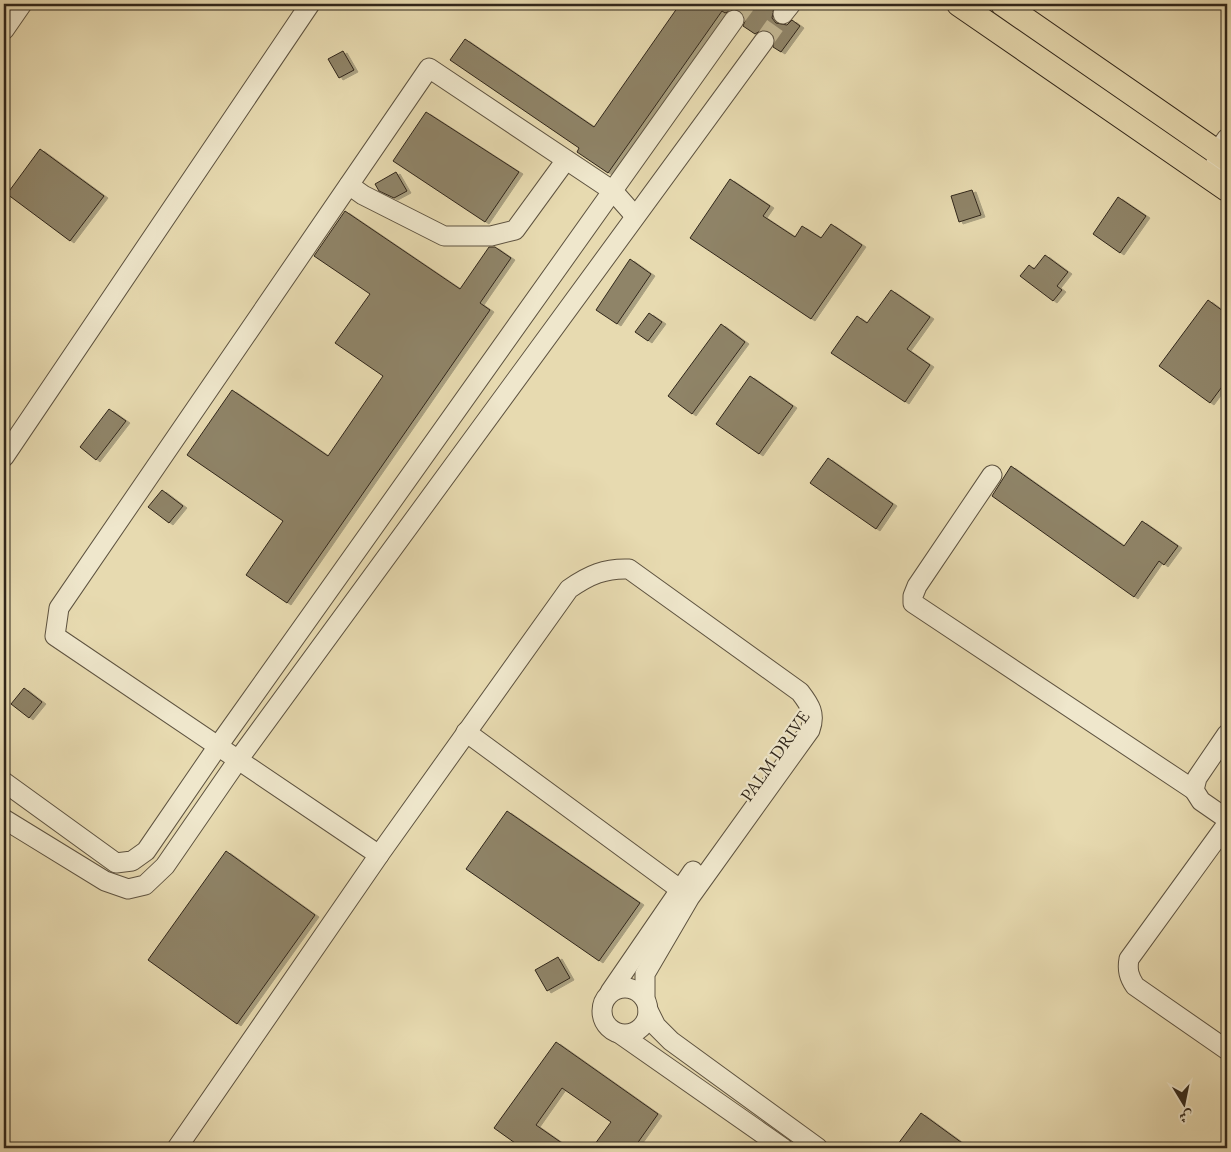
<svg xmlns="http://www.w3.org/2000/svg" width="1231" height="1152" viewBox="0 0 1231 1152" font-family="'EB Garamond',Amiri,serif">
<defs>
<filter id="shadow"><feDropShadow dx="4" dy="2" stdDeviation="0" flood-color="#0004"/></filter>
</defs>
<rect width="100%" height="100%" fill="#e7dab0"/>
<filter id="stains"><feTurbulence type="fractalNoise" baseFrequency=".004" numOctaves="4"/><feColorMatrix values="0 0 0 0 .2 0 0 0 0 .09 0 0 0 0 .02 0 0 0 .5 -.17"/></filter>
<radialGradient id="worn" r=".72"><stop offset=".6" stop-color="#630" stop-opacity="0"/><stop offset="1" stop-color="#630" stop-opacity=".3"/></radialGradient>
<!-- building -->
<g fill="#8f8468" stroke="#30261a" filter="url(#shadow)">
<polygon points="680,4 769,4 774,7 772,18 776,23 787,25 792,20 800,26 781,52 773,47 774,37 770,32 760,31 755,34 743,26 745,21 741,11 735,9 725,13 722,11 608,173 577,152 579,148 450,60 465,39 594,127"/>
<polygon points="343,51 354,70 339,78 328,59"/>
<polygon points="426,112 519,172 485,222 393,161"/>
<polygon points="40,149 104,196 70,241 7,194"/>
<polygon points="396,172 407,191 394,198 379,191 375,184"/>
<polygon points="730,179 770,206 763,216 795,237 802,226 821,238 831,224 862,245 811,319 690,238"/>
<polygon points="972,190 981,215 959,222 951,196"/>
<polygon points="1118,197 1146,216 1120,253 1093,234"/>
<polygon points="345,211 460,289 489,247 495,247 511,258 480,303 490,310 287,603 246,575 283,521 187,455 232,390 328,456 383,376 335,343 370,294 314,256"/>
<polygon points="1045,255 1068,272 1057,286 1062,290 1053,301 1020,276 1029,265 1034,269"/>
<polygon points="630,259 651,274 617,324 596,310"/>
<polygon points="891,290 930,317 907,349 930,365 905,402 831,353 857,316 867,323"/>
<polygon points="1208,300 1227,314 1227,380 1210,403 1159,366"/>
<polygon points="649,313 662,322 648,341 635,332"/>
<polygon points="721,324 745,342 692,414 668,396"/>
<polygon points="750,376 793,406 759,454 716,424"/>
<polygon points="109,409 126,421 96,460 80,447"/>
<polygon points="828,458 893,504 876,529 810,483"/>
<polygon points="1011,466 1124,546 1142,521 1178,546 1164,565 1159,561 1134,597 992,496"/>
<polygon points="162,490 183,506 169,523 148,507"/>
<polygon points="24,688 42,702 29,718 11,704"/>
<polygon points="507,811 640,903 599,961 466,869"/>
<polygon points="226,851 315,915 237,1024 148,960"/>
<polygon points="558,957 570,978 547,991 535,970"/>
<polygon points="556,1042 658,1114 634,1148 592,1148 611,1122 562,1088 536,1125 569,1148 522,1148 494,1128"/>
<polygon points="921,1113 969,1148 895,1148"/>
</g>
<g fill="none" stroke-linecap="round" stroke-linejoin="round">
<!-- minor-tunnel -->
<g stroke="#c2b692" stroke-width="19" stroke-dasharray="19 9" stroke-linecap="butt">
<polyline points="734,20 746,4"/>
<polyline points="764,41 783,14"/>
</g>
<!-- minor casing -->
<g stroke="#5e5340" stroke-width="21">
<g id="minor">
<polyline points="783,14 791,4"/>
<polyline points="4,30 22,4"/>
<polyline points="1216,164 1217,152 1227,138"/>
<polyline points="349,185 363,195 444,236 491,236 515,230 566,160"/>
<polyline points="4,457 310,4"/>
<polyline points="992,475 917,586 913,596 913,603 1194,790"/>
<polyline points="466,732 689,896"/>
<polyline points="1227,734 1197,778 1194,790 1201,801 1227,819"/>
<polyline points="4,782 116,863 132,861 146,851 218,746 734,20"/>
<polyline points="4,819 105,881 128,889 145,885 165,866 238,760 764,41"/>
<path d="M 1227,824 L 1129,959 C 1127,970 1129,977 1135,986 L 1227,1050"/>
<path d="M 379,855 L 569,589 C 589,575 605,568 629,569 L 800,692 C 810,705 816,714 810,730 L 690,897 L 645,974 L 645,999"/>
<circle cx="625" cy="1011" r="23"/>
<polyline points="610,992 693,871"/>
<polyline points="648,1010 656,1026 671,1041 818,1148"/>
<polyline points="620,1034 783,1148"/>
<polyline points="177,1148 379,855 55,636 59,608 429,68 613,191 635,216"/>
</g>
</g>
<!-- major casing -->
<g stroke="#30261a" stroke-width="26">
<g id="major">
<polyline points="959,4 1227,189"/>
<polyline points="1003,4 1227,159"/>
</g>
</g>
<!-- minor -->
<use href="#minor" stroke="#efe7cc" stroke-width="19"/>
<!-- major -->
<use href="#major" stroke="#e7dab0" stroke-width="24"/>
</g>
<g text-anchor="middle" stroke-width="4.5" stroke-linejoin="round" paint-order="stroke">
<!-- street labels -->
<g font-size="18" fill="#30261a" stroke="#efe7cc">
<text transform="translate(775 756) rotate(-55)" y="6">PALM DRIVE</text>
</g>
</g>
<!-- margin -->
<rect width="1231" height="1152" fill="none" stroke="#e7dab0" stroke-width="20"/>
<rect x="5" y="5" width="1221" height="1142" fill="none" stroke="#30261a" stroke-width="2.5"/>
<rect x="10" y="10" width="1211" height="1132" fill="none" stroke="#30261a"/>
<!-- north arrow -->
<g transform="translate(1184 1104) rotate(170)" stroke="#efe7cc" stroke-width="4" paint-order="stroke">
<path d="M0-4L9 19L0 12L-9 19Z" fill="#30261a"/>
<text y="-8" font-size="14" font-weight="bold" text-anchor="middle" fill="#30261a">ش</text>
</g>
<rect width="100%" height="100%" filter="url(#stains)"/>
<rect width="100%" height="100%" fill="url(#worn)"/>
</svg>
